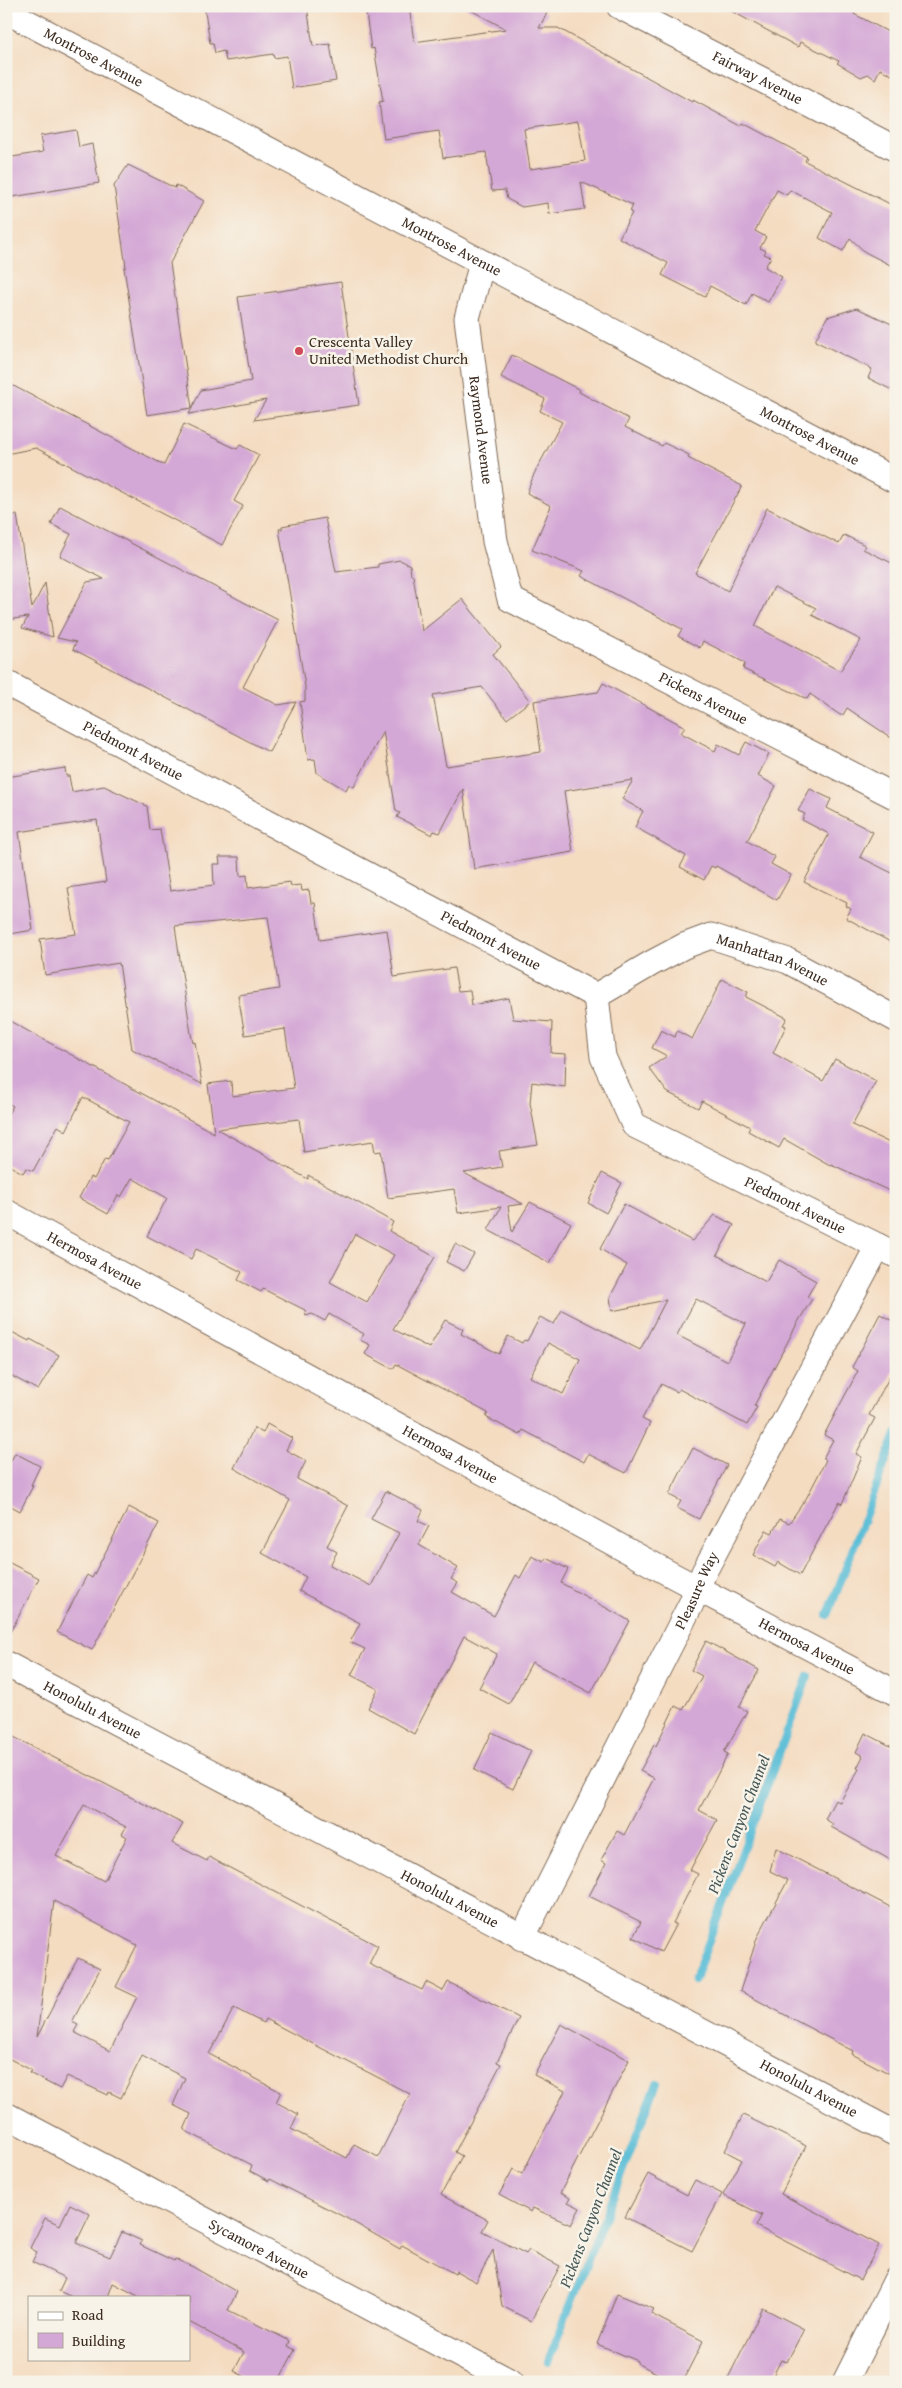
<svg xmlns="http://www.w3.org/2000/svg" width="902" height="2388" viewBox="0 0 902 2388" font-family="'Gentium Book Plus',serif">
<rect width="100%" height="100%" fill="#f7f3e8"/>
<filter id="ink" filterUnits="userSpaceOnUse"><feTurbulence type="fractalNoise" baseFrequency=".02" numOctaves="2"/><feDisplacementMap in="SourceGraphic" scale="10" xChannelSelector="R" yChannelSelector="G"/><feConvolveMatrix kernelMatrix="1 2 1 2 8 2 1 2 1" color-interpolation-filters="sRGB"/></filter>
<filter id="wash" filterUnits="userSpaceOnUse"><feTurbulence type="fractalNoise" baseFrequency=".0096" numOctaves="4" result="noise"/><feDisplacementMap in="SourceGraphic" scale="20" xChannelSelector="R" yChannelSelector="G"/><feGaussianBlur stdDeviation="1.12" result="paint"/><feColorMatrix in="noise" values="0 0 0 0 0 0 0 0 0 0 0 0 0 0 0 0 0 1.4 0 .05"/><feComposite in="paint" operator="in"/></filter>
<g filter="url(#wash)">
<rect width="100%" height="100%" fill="#f4dcc1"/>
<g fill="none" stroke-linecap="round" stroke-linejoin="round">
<!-- stream -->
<g stroke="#59bdd7" stroke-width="8">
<polyline points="828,1615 896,1434"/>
<polyline points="694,1981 808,1676"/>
<polyline points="548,2362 657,2083"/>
</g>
</g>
<g id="blocks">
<!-- building -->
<g fill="#d4a8d6" fill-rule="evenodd">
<polygon points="204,6 307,6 313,46 330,44 336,81 292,88 287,56 274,58 273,54 226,61 224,51 215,53 213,43 210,43"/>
<path d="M 365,6 L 409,6 L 414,42 L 506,29 L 463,6 L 535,6 L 547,13 L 539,28 L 558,28 L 692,102 L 693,100 L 741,126 L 743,123 L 807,157 L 805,161 L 896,207 L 896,268 L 865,252 L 850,238 L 843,251 L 819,238 L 832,212 L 790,190 L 787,195 L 777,190 L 755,231 L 766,237 L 760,248 L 766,251 L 764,254 L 771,257 L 765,267 L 782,277 L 768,302 L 752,293 L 746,305 L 710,286 L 705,297 L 662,275 L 668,263 L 619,238 L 632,213 L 630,212 L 633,205 L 581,182 L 585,209 L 549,214 L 548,203 L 522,207 L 507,199 L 505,190 L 492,191 L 486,152 L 443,158 L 439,131 L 384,139 L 379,102 L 383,101 L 374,48 L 371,49 ZM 578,121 L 585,161 L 530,169 L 524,129 Z"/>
<polygon points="722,6 858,6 854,14 896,36 896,77 880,69 875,79 868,74 861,77 837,63 839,61 800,42 798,47"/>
<polygon points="76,130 79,147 92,144 99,183 12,197 6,158 43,152 40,136"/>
<polygon points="128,165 175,188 176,185 204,201 170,263 192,408 147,415 124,268 126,267 114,186"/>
<polygon points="341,282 359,405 254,420 266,400 189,414 201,390 251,381 238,297"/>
<polygon points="857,308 896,326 896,392 868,378 872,369 815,341 827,317"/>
<path d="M 512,355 L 580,390 L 579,392 L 629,419 L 625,427 L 662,446 L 664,443 L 689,455 L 688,458 L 742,486 L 695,573 L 728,591 L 767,508 L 839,544 L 844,535 L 865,545 L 863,549 L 896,565 L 896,741 L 847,708 L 843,715 L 840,715 L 810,694 L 807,699 L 743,669 L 745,663 L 703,641 L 700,648 L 678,636 L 682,629 L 581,576 L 584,571 L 532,550 L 551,506 L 527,493 L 534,474 L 562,422 L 540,411 L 545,399 L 501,377 ZM 774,587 L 816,608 L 812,615 L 861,640 L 840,671 L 755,626 Z"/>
<polygon points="6,382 164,465 184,424 237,449 240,445 259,455 234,501 243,506 222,545 36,448 6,454"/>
<polygon points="60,506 278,620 243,687 278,705 296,702 269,752 73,649 76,642 57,638 87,582 104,579 60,556 71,534 51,524"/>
<polygon points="17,515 32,608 45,583 53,637 22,628 28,617 6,620 6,516"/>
<polygon points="325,518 336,572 378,567 378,564 400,560 410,565 411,575 413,575 422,631 462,599 501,647 493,654 530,701 507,719 482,687 433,695 446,766 541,752 534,701 598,692 603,683 685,727 681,733 715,751 718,744 739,755 746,742 769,754 758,776 776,786 747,841 775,857 771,864 791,875 777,900 716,866 715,868 711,866 704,880 680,867 686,856 635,827 643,811 622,799 633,780 564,791 573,852 474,869 463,789 440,833 434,831 432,835 397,817 400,813 396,811 383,731 354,787 349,784 346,790 317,773 315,759 308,760 300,702 305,701 305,686 279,529 282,529 282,526"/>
<path d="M 65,768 L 66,776 L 69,776 L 72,792 L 104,786 L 147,806 L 150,830 L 160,829 L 170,891 L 214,885 L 213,864 L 220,864 L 219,857 L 239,857 L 240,876 L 247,875 L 248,888 L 290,882 L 291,886 L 301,885 L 302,891 L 309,890 L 311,903 L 315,903 L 320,940 L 387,930 L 394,977 L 454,968 L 458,991 L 470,990 L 472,1005 L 509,998 L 513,1019 L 552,1022 L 551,1053 L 566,1054 L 565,1087 L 532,1082 L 530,1103 L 538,1145 L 499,1151 L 502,1167 L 464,1173 L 523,1204 L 508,1206 L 512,1232 L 530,1202 L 571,1223 L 550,1263 L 488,1230 L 501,1207 L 458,1213 L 454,1189 L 388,1198 L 381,1151 L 375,1152 L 373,1141 L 304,1152 L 299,1119 L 217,1129 L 308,1179 L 308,1175 L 393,1222 L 389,1231 L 435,1257 L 393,1329 L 429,1348 L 445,1320 L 463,1329 L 461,1334 L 499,1354 L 508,1336 L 522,1343 L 524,1340 L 527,1341 L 540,1317 L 554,1324 L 562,1310 L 640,1350 L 666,1300 L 612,1311 L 610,1297 L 627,1265 L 600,1249 L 624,1204 L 692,1241 L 715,1215 L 734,1225 L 717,1255 L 766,1282 L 779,1260 L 816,1281 L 807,1297 L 812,1299 L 798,1322 L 754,1406 L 757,1407 L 747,1425 L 679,1389 L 677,1392 L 661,1384 L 642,1419 L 650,1423 L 626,1473 L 588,1454 L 584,1462 L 523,1430 L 520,1435 L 486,1417 L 488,1413 L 396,1364 L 393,1369 L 365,1354 L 370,1345 L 360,1340 L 364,1334 L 329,1314 L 325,1321 L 312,1314 L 306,1316 L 305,1310 L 263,1289 L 261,1292 L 238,1280 L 242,1272 L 196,1249 L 191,1259 L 147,1236 L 167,1198 L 132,1178 L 121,1197 L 118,1195 L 108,1214 L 79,1198 L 90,1177 L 94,1179 L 105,1159 L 108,1160 L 129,1122 L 83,1097 L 66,1131 L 58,1126 L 33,1171 L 26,1168 L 23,1173 L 6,1164 L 6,1117 L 13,1106 L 6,1102 L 6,1019 L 214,1133 L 208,1084 L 231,1081 L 232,1096 L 294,1088 L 285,1029 L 245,1035 L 238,995 L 279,989 L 268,917 L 175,926 L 191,1034 L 193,1043 L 195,1042 L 202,1084 L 132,1049 L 119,963 L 45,975 L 40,939 L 76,934 L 68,888 L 106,882 L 97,820 L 19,832 L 33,930 L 10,934 L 9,927 L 6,928 L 6,777 ZM 355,1234 L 394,1255 L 367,1302 L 330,1282 ZM 696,1299 L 746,1324 L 727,1361 L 677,1335 ZM 548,1343 L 580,1359 L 563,1394 L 530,1377 Z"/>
<polygon points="810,789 831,799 827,808 873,832 860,857 896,875 896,945 846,918 851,909 846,906 847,903 804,882 829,834 802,820 805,814 798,811"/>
<polygon points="722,979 748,992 746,997 787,1018 783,1025 786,1026 773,1053 823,1081 835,1059 876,1081 852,1125 896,1146 896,1194 831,1164 830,1165 784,1139 779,1148 748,1131 750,1127 702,1101 698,1108 667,1092 649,1068 667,1056 652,1048 661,1030 675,1037 677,1031 692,1039"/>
<polygon points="602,1173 622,1183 606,1213 588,1203"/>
<polygon points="455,1244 474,1254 464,1271 446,1262"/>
<polygon points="880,1314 896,1323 896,1365 869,1415 875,1418 856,1454 862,1457 842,1504 839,1502 800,1575 778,1562 775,1567 753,1555 766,1530 772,1533 780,1519 789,1523 807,1497 826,1460 823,1458 833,1440 824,1435 858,1371 852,1367"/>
<polygon points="6,1329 29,1341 30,1339 59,1355 38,1390 6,1373"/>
<polygon points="267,1424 292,1438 286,1450 306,1461 297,1479 348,1506 327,1546 337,1552 330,1565 371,1586 399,1533 371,1519 386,1491 423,1510 418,1521 429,1526 419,1545 458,1568 451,1579 458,1583 452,1592 494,1616 516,1575 520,1578 532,1556 544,1562 546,1558 568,1569 561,1583 630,1621 591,1693 532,1662 509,1704 479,1688 497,1654 464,1636 414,1734 368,1708 378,1689 351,1675 365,1649 350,1642 360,1623 299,1591 306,1577 262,1553 290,1500 234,1468 254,1428 263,1433"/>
<polygon points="693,1448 727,1465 699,1519 677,1508 681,1501 669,1495"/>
<polygon points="15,1453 40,1466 31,1485 33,1486 20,1511 6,1503 6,1470"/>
<polygon points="129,1507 159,1523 92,1650 57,1632 87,1575 92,1578"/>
<polygon points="6,1561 39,1578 6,1640"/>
<polygon points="706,1641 759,1670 739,1707 747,1711 724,1752 728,1754 699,1810 717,1820 690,1870 698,1874 673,1923 676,1924 661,1952 633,1937 641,1922 589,1896 606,1863 601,1860 617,1831 624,1835 654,1778 640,1771 654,1745 656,1746 675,1706 683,1710 702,1676 691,1670"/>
<polygon points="492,1732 531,1751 513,1789 474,1770"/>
<path d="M 6,1733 L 183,1824 L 172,1843 L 207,1861 L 209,1857 L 378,1946 L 369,1964 L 422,1990 L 426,1982 L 443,1991 L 448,1982 L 519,2018 L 497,2062 L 501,2064 L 455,2152 L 462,2156 L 441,2195 L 488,2220 L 482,2231 L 526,2254 L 529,2250 L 560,2266 L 531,2321 L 502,2306 L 493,2250 L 476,2282 L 456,2271 L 455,2274 L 402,2245 L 400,2249 L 348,2219 L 270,2179 L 269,2181 L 250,2171 L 252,2165 L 184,2130 L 191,2114 L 173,2105 L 185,2078 L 142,2056 L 121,2098 L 109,2092 L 108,2095 L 67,2076 L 60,2089 L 29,2073 L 31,2070 L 6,2057 ZM 84,1805 L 126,1827 L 122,1834 L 127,1837 L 104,1881 L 56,1856 ZM 54,1901 L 137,1945 L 116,1987 L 137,1997 L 110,2051 L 74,2032 L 78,2025 L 72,2022 L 100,1969 L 78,1958 L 37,2037 ZM 234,2008 L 263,2023 L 265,2019 L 410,2094 L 378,2157 L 354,2144 L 347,2158 L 291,2129 L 298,2114 L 276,2102 L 281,2092 L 209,2054 Z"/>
<polygon points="865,1733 896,1749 896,1863 831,1827 833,1824 825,1819 835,1800 840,1802 859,1769 857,1768 863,1756 856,1752"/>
<polygon points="776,1848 896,1910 896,2077 852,2054 853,2051 740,1991 757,1938 788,1880 770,1871"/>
<polygon points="561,2024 629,2060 560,2193 570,2198 568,2202 580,2208 571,2225 533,2208 531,2212 499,2195 513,2169 522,2174 565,2091 534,2075"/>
<polygon points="743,2115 806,2146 781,2194 879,2245 860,2280 756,2226 762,2215 723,2195 742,2160 725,2151"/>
<polygon points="648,2174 687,2195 695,2180 722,2194 692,2251 625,2217"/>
<polygon points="70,2204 90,2214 76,2243 110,2257 122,2232 142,2241 140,2245 174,2261 175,2259 193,2267 237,2292 228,2310 290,2341 288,2346 295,2350 278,2382 255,2382 234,2371 244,2352 189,2322 189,2297 140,2297 113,2283 108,2297 72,2297 59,2291 65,2278 32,2262 37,2252 30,2248 45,2218 60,2225"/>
<polygon points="617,2294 654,2309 651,2314 703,2341 682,2382 661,2382 664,2377 637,2363 638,2361 597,2344"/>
<polygon points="763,2308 804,2329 787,2362 781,2360 770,2382 726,2382"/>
</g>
</g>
</g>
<g filter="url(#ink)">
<use href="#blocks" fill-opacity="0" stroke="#7c6857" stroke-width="1"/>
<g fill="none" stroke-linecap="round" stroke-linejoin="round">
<!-- minor casing -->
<g stroke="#7c6857" stroke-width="27">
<g id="minor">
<path id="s1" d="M 619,6 L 896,149"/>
<path id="s2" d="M 6,11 L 896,481"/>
<path id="s3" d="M 482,263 L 467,318 L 495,541 L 510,599 L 896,797"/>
<path id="s4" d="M 6,683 L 596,996 L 603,1057 L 634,1125 L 896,1255"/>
<path id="s5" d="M 596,996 L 652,963 L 684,946 L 711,936 L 788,961 L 896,1019"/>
<path id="s6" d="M 6,1212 L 672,1575 L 896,1693"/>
<path id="s7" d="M 6,1664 L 896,2134"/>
<path id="s8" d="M 522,1938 L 691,1604 L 704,1572 L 878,1246"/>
<path id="s9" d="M 6,2115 L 511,2382"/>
<polyline points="845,2382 896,2280"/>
</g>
</g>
<!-- minor -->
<use href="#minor" stroke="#fff" stroke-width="25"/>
</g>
</g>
<!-- markers -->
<circle fill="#d1495b" stroke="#f7f3e8" stroke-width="2" cx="299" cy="351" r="5"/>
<g text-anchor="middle" stroke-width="5" stroke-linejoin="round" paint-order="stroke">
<!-- street labels -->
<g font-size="15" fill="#3b2a1e" stroke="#f7f3e8">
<text dy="5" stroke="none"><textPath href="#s2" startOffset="99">Montrose Avenue</textPath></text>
<text dy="5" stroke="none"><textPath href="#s1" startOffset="156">Fairway Avenue</textPath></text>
<text dy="5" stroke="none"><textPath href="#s2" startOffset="504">Montrose Avenue</textPath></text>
<text dy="5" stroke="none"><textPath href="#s3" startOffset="170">Raymond Avenue</textPath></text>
<text dy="5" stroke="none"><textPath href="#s2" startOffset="909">Montrose Avenue</textPath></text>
<text dy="5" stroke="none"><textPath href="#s3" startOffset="559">Pickens Avenue</textPath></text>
<text dy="5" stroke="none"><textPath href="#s4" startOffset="144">Piedmont Avenue</textPath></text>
<text dy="5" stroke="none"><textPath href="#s4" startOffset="549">Piedmont Avenue</textPath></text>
<text dy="5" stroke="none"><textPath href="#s5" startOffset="196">Manhattan Avenue</textPath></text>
<text dy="5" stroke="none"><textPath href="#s4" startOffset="984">Piedmont Avenue</textPath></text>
<text dy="5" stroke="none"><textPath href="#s6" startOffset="101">Hermosa Avenue</textPath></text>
<text dy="5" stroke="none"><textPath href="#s6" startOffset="506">Hermosa Avenue</textPath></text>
<text dy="5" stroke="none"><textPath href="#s8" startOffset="389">Pleasure Way</textPath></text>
<text dy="5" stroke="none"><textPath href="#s6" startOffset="911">Hermosa Avenue</textPath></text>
<text dy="5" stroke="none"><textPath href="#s7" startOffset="98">Honolulu Avenue</textPath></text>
<text dy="5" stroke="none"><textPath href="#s7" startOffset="502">Honolulu Avenue</textPath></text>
<text dy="5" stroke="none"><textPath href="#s7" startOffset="908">Honolulu Avenue</textPath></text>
<text dy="5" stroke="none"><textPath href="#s9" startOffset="286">Sycamore Avenue</textPath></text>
</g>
<!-- poi labels -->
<g font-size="15" fill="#3b2a1e" stroke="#f7f3e8" text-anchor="start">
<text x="309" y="347">Crescenta Valley<tspan x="309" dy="17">United Methodist Church</tspan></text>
</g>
<!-- water labels -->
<g font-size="16" font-style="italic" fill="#445656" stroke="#f7f3e8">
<text transform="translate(738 1824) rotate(-69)" y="6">Pickens Canyon Channel</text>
<text transform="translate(590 2218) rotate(-69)" y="6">Pickens Canyon Channel</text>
</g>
</g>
<!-- margin -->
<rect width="902" height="2388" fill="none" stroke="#f7f3e8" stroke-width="25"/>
<!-- legend -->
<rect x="28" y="2296" width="162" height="65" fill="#f7f3e8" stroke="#aca397"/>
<rect x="38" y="2312" width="25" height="8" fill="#ffffff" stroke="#aca397"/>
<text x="72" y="2320" font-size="15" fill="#3b2a1e">Road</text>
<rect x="38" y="2333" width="25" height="15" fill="#d4a8d6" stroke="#aca397"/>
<text x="72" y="2346" font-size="15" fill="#3b2a1e">Building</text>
</svg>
